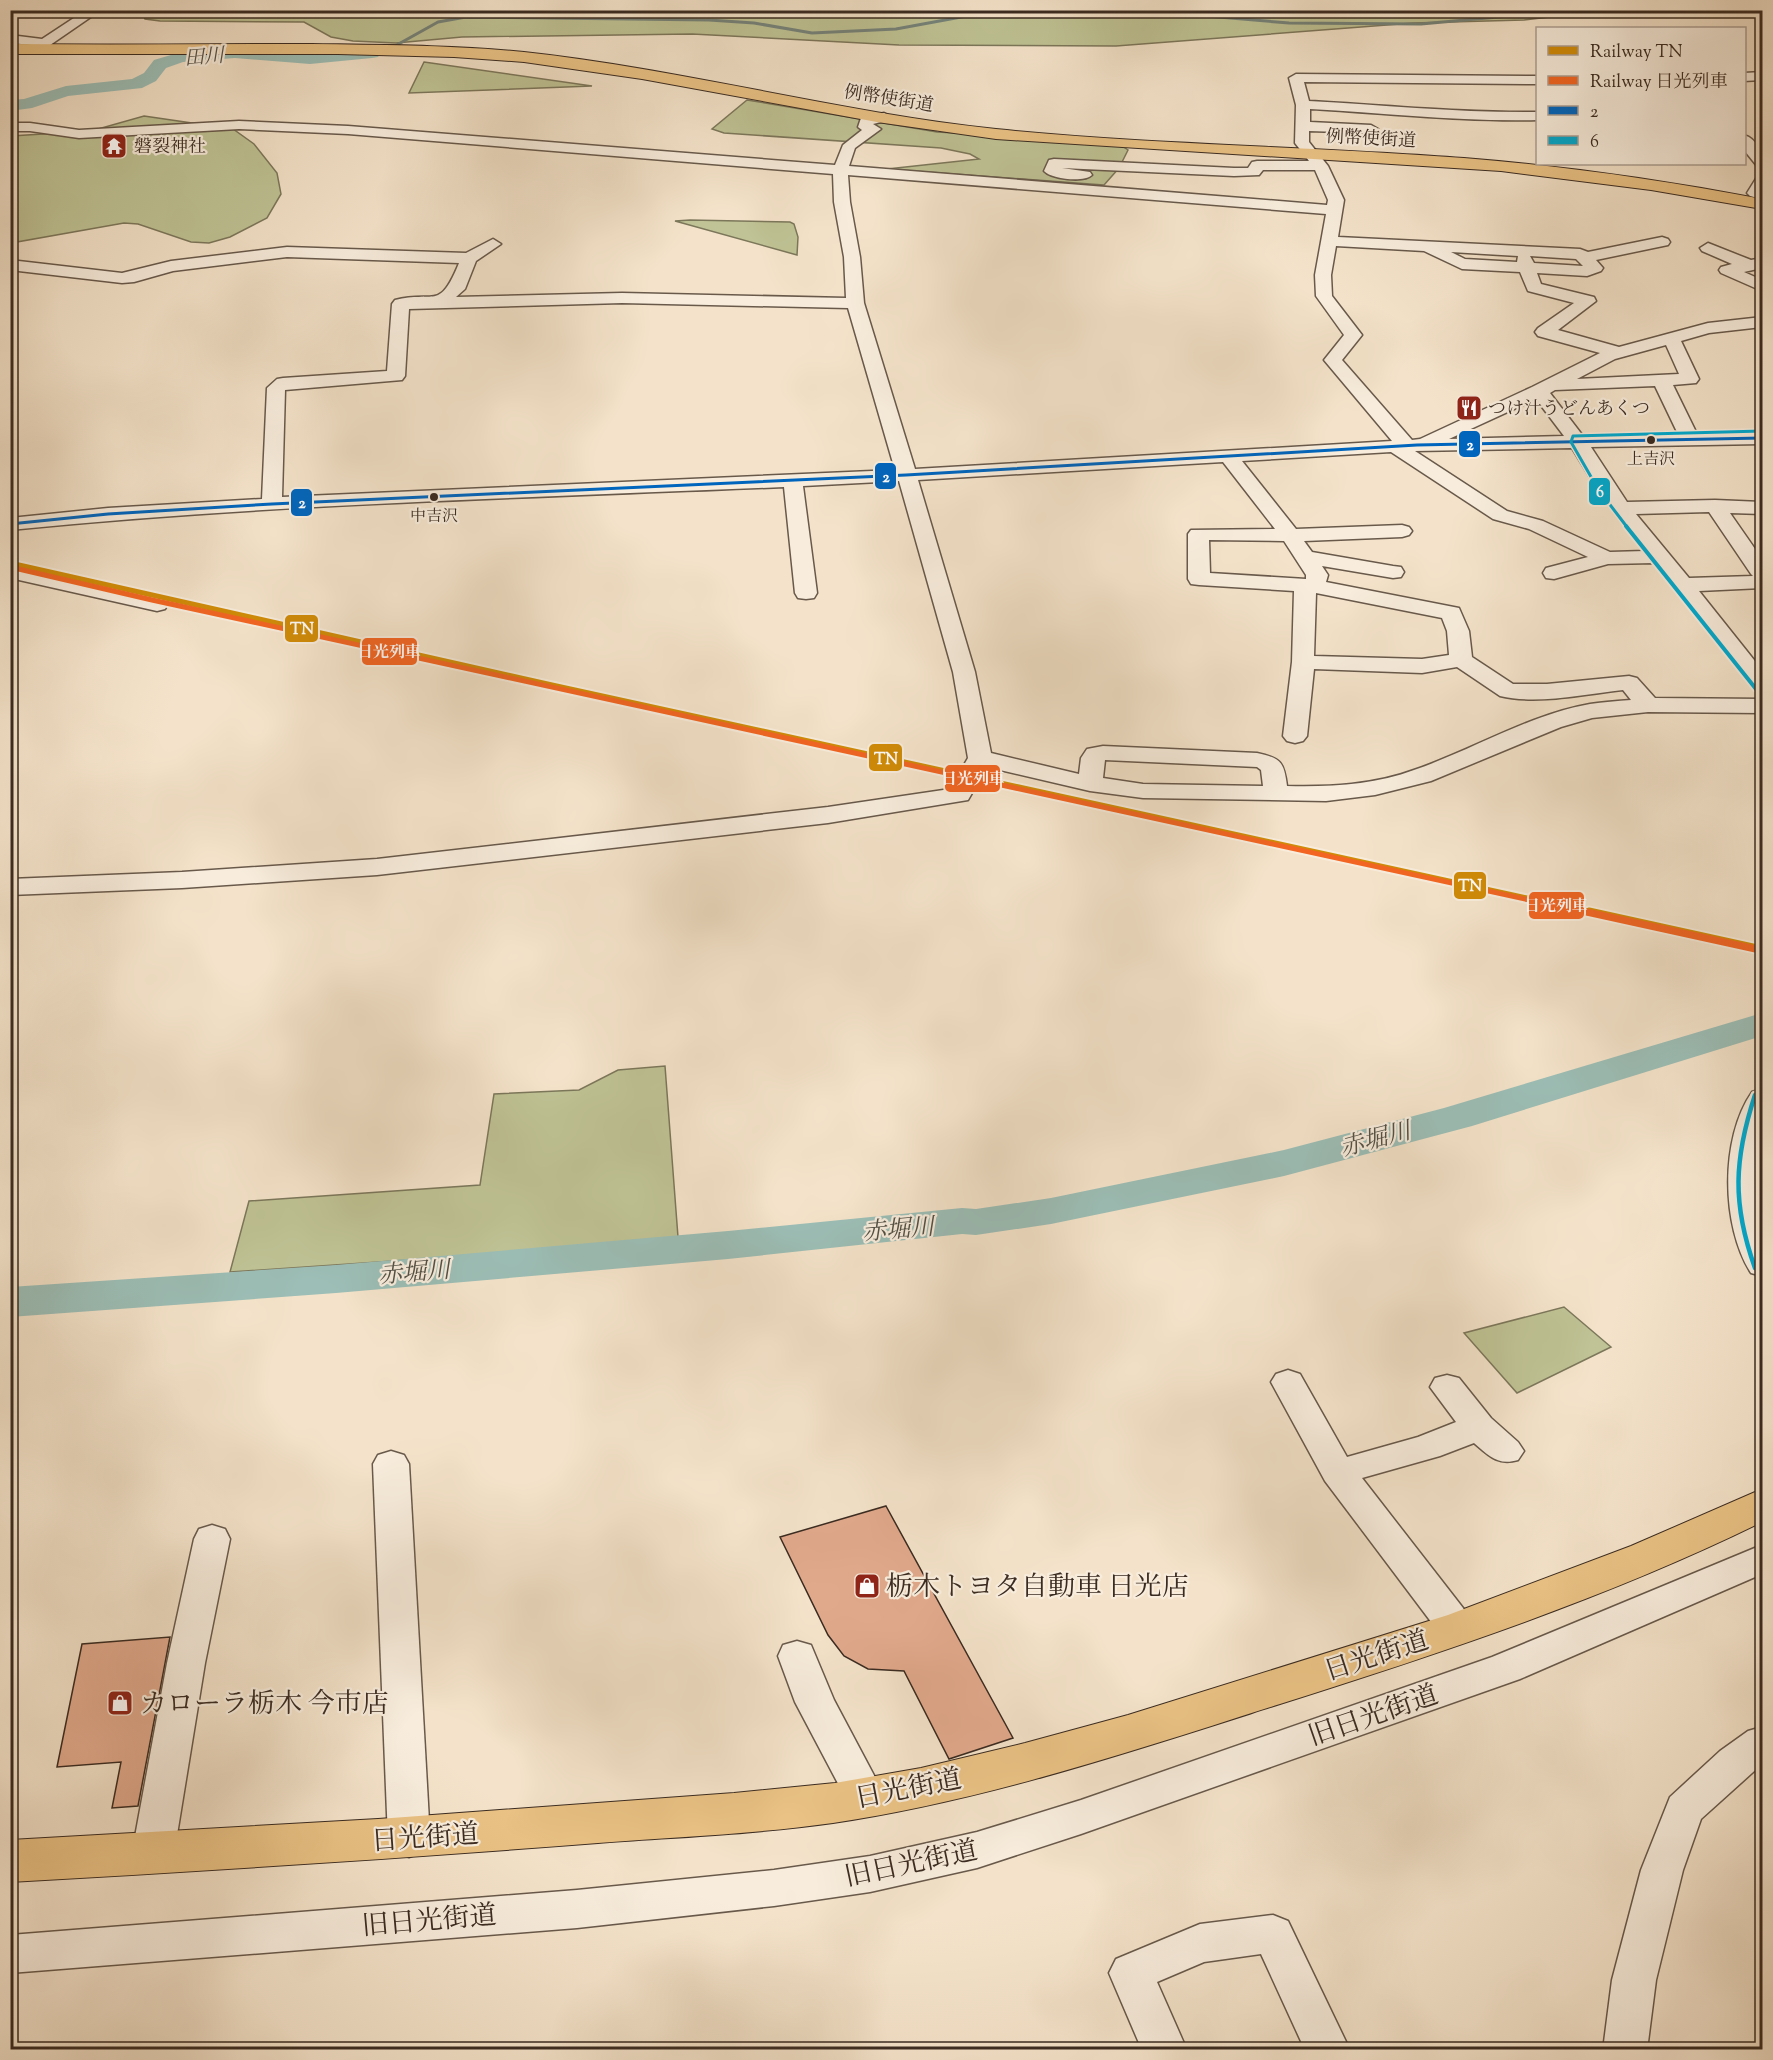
<svg xmlns="http://www.w3.org/2000/svg" width="1773" height="2060" viewBox="0 0 1773 2060" font-family="'Sorts Mill Goudy','Noto Serif JP',serif">
<rect width="100%" height="100%" fill="#f4e3ca"/>
<filter id="stains"><feTurbulence type="fractalNoise" baseFrequency=".00333" numOctaves="4"/><feColorMatrix values="0 0 0 0 .2 0 0 0 0 .09 0 0 0 0 .02 0 0 0 .5 -.17"/></filter>
<radialGradient id="worn" r=".72"><stop offset=".6" stop-color="#630" stop-opacity="0"/><stop offset="1" stop-color="#630" stop-opacity=".3"/></radialGradient>
<!-- green -->
<g fill="#bfc395" stroke="#7c775b" stroke-width="1.5">
<polygon points="142,11 142,10 1601,11 1524,20 1413,23 1116,46 899,45 692,34 462,37 396,43 353,41 331,37 304,22 160,21 145,19"/>
<polygon points="424,62 592,86 409,93"/>
<polygon points="747,100 937,132 1116,142 1128,150 1119,168 1104,185 887,169 979,159 970,154 941,148 724,133 712,129"/>
<polygon points="144,116 233,129 254,144 277,173 281,194 267,218 230,237 209,243 191,242 138,224 124,223 11,243 11,136 91,131"/>
<polygon points="690,220 790,222 794,224 798,237 797,255 675,221"/>
<polygon points="665,1066 678,1237 526,1252 230,1272 249,1201 480,1185 494,1094 579,1090 618,1070"/>
<polygon points="1564,1307 1611,1347 1517,1393 1464,1333"/>
</g>
<g fill="none" stroke-linecap="round" stroke-linejoin="round">
<!-- stream -->
<polyline stroke="#75837a" stroke-width="3" points="395,46 438,22 466,17 709,20 754,23 812,33 896,29 972,15 1068,11 1183,14 1289,23 1421,24 1574,10"/>
<!-- river -->
<g fill="#9cbeb6" fill-rule="evenodd">
<polygon points="235,48 310,54 372,48 378,49 381,53 378,57 372,58 310,64 235,58 183,62 166,68 156,81 142,88 68,96 32,108 10,111 10,100 24,99 66,86 132,79 144,73 154,60 181,52"/>
<polygon points="1762,1013 1762,1036 1472,1126 1284,1176 1051,1224 976,1235 962,1234 728,1259 336,1293 10,1317 10,1287 336,1265 728,1231 962,1208 976,1209 1051,1198 1284,1150 1444,1108"/>
</g>
</g>
<!-- building -->
<g fill="#e1a98c" stroke="#3a2b21" stroke-width="1.5">
<polygon points="886,1506 1013,1738 949,1759 904,1671 868,1669 844,1656 828,1635 780,1537"/>
<polygon points="170,1637 138,1806 112,1808 121,1762 57,1767 82,1644"/>
</g>
<g fill="none" stroke-linecap="round" stroke-linejoin="round">
<!-- minor casing -->
<g stroke="#68594b" stroke-width="3">
<g id="minor">
<polygon points="86,10 101,10 40,52 30,52 29,49 32,45 10,43 10,35 42,39"/>
<polygon points="1762,72 1762,80 1744,81 1744,73"/>
<path d="M 1296,74 L 1538,76 L 1538,84 L 1304,82 L 1309,101 C 1385,105 1461,113 1538,112 L 1538,120 C 1462,122 1386,113 1310,109 L 1310,122 L 1371,125 L 1378,129 L 1371,133 L 1309,131 L 1309,142 L 1328,166 L 1344,200 L 1338,237 L 1580,249 L 1588,252 L 1662,237 L 1668,239 L 1670,242 L 1668,245 L 1596,260 L 1603,268 L 1601,271 L 1587,276 L 1537,273 L 1541,284 L 1594,297 L 1596,301 L 1558,330 L 1619,347 L 1708,323 L 1762,317 L 1762,327 L 1709,333 L 1681,341 L 1699,379 L 1696,383 L 1673,385 L 1697,434 L 1762,432 L 1762,444 L 1591,447 L 1627,502 L 1715,500 L 1762,502 L 1762,514 L 1730,513 L 1762,559 L 1762,588 L 1699,591 L 1762,670 L 1762,691 L 1754,689 L 1654,563 L 1608,564 L 1554,579 L 1546,578 L 1543,573 L 1546,568 L 1588,557 L 1529,529 L 1493,519 L 1391,452 L 1242,461 L 1296,529 L 1402,525 L 1409,527 L 1412,531 L 1409,535 L 1402,537 L 1304,541 L 1312,552 L 1393,566 L 1401,567 L 1404,572 L 1401,577 L 1393,578 L 1322,566 L 1328,575 L 1326,582 L 1459,608 L 1469,631 L 1472,657 L 1513,684 L 1547,684 L 1629,676 L 1637,678 L 1655,698 L 1762,699 L 1762,713 L 1648,712 L 1592,718 L 1561,727 L 1431,781 L 1375,795 L 1326,801 L 1143,798 L 1090,791 L 987,767 L 968,800 L 828,823 L 377,875 L 182,888 L 10,895 L 10,879 L 182,872 L 377,859 L 828,807 L 950,789 L 968,758 L 953,672 L 899,481 L 803,486 L 817,593 L 814,598 L 806,599 L 798,598 L 795,593 L 784,487 C 526,498 267,504 10,530 L 10,518 L 108,508 L 262,499 L 267,388 L 277,379 L 283,378 L 387,371 L 392,304 L 395,300 C 435,290 439,312 459,263 L 287,257 L 173,271 L 134,282 L 122,283 L 10,270 L 10,260 L 122,273 L 171,261 L 287,247 L 466,253 L 493,239 L 501,244 L 476,261 L 465,289 L 456,297 L 622,293 L 846,298 L 844,257 L 834,202 L 833,174 L 348,134 L 239,129 L 79,138 L 30,131 L 10,131 L 10,123 L 30,123 L 79,130 L 239,121 L 348,126 L 835,165 L 843,145 L 862,130 L 858,127 L 861,118 L 884,113 L 891,117 L 889,120 L 873,124 L 881,129 L 855,148 L 849,166 L 1327,205 L 1328,200 L 1315,170 L 1263,170 L 1259,175 L 1234,176 L 1062,168 L 1090,172 L 1092,175 C 1084,183 1051,179 1044,171 L 1049,160 L 1054,159 L 1234,168 L 1248,168 L 1252,162 L 1257,161 L 1309,161 L 1295,143 L 1296,105 L 1289,78 ZM 848,175 L 1326,214 L 1315,275 L 1316,296 L 1344,335 L 1324,360 L 1392,441 L 915,469 L 864,303 L 860,257 L 850,202 ZM 1336,246 L 1424,251 L 1462,269 L 1520,272 L 1528,291 L 1574,303 L 1538,328 L 1535,332 L 1538,336 L 1600,353 L 1532,387 L 1420,439 L 1412,440 L 1342,360 L 1362,335 L 1332,296 L 1331,275 ZM 1451,252 L 1518,256 L 1517,262 L 1465,259 ZM 1530,256 L 1576,259 L 1583,266 L 1534,263 ZM 622,303 L 848,308 L 895,470 L 282,497 L 285,390 L 402,380 L 405,376 L 409,309 ZM 1666,345 L 1679,374 L 1577,379 L 1615,359 ZM 1655,386 L 1678,434 L 1583,436 L 1550,393 L 1555,390 ZM 1536,399 L 1564,436 L 1449,439 ZM 1572,448 L 1597,489 L 1645,551 L 1610,552 L 1543,521 L 1507,511 L 1415,451 ZM 1223,462 L 1275,529 L 1191,530 L 1188,534 L 1188,579 L 1191,584 L 1199,585 L 1294,591 L 1292,662 L 1283,736 L 1287,741 L 1295,743 L 1303,741 L 1307,736 L 1314,669 L 1422,673 L 1457,667 L 1500,696 C 1536,705 1586,694 1623,690 L 1631,700 C 1617,701 1603,702 1590,704 C 1528,715 1473,750 1414,770 C 1374,785 1330,787 1287,786 C 1284,762 1281,758 1257,753 L 1103,746 L 1087,749 L 1081,758 L 1079,774 L 991,753 L 975,672 L 918,480 ZM 1709,512 L 1751,574 L 1753,576 L 1689,578 L 1636,514 ZM 1209,540 L 1284,541 L 1306,575 L 1306,579 L 1210,573 ZM 1316,593 L 1442,618 L 1447,631 L 1449,655 L 1422,659 L 1314,656 ZM 1105,760 L 1257,767 L 1261,770 L 1263,786 L 1143,784 L 1103,778 Z"/>
<path d="M 1744,135 C 1758,139 1762,155 1762,167 L 1757,166 L 1744,150 Z"/>
<polygon points="1762,175 1762,199 1750,196 1747,193 1757,177"/>
<polygon points="1708,243 1751,260 1762,258 1762,268 1744,272 1762,280 1762,291 1721,273 1719,270 1721,267 1732,264 1702,251 1700,248"/>
<polygon points="10,566 157,597 165,599 168,604 165,609 157,611 10,578"/>
<path d="M 1762,1089 C 1766,1120 1759,1151 1759,1182 C 1759,1213 1766,1245 1762,1276 L 1751,1273 C 1721,1226 1720,1138 1752,1092 Z"/>
<path d="M 1288,1370 L 1300,1374 L 1347,1457 L 1418,1437 L 1456,1422 L 1430,1387 L 1435,1378 L 1447,1375 L 1459,1378 L 1491,1418 L 1518,1442 L 1524,1451 L 1518,1460 C 1498,1466 1489,1456 1474,1443 L 1440,1456 L 1362,1478 L 1470,1617 L 1476,1628 L 1470,1639 L 1457,1643 L 1444,1639 L 1325,1481 L 1271,1382 L 1276,1374 Z"/>
<polygon points="391,1451 404,1455 409,1464 430,1839 424,1851 409,1857 394,1851 388,1839 373,1464 378,1455"/>
<polygon points="212,1525 225,1529 230,1539 205,1663 174,1853 168,1866 153,1871 138,1866 132,1853 167,1663 194,1539 199,1529"/>
<polygon points="1762,1545 1762,1574 1520,1679 1081,1834 977,1868 870,1892 774,1906 577,1928 10,1973 10,1935 577,1890 774,1870 870,1856 977,1832 1081,1800 1492,1657"/>
<polygon points="797,1641 811,1645 834,1700 886,1798 880,1810 866,1815 852,1810 795,1702 778,1656 783,1645"/>
<polygon points="1762,1727 1762,1764 1701,1819 1683,1870 1656,1980 1647,2050 1603,2050 1612,1980 1641,1870 1670,1797 1720,1751 1748,1731"/>
<polygon points="1273,1915 1288,1921 1350,2050 1305,2050 1261,1954 1204,1962 1157,1982 1187,2050 1142,2050 1109,1973 1116,1959 1200,1924"/>
</g>
</g>
<!-- highway casing -->
<g stroke="#3a2b21" stroke-width="2">
<g id="highway">
<path d="M 10,44 C 111,45 211,44 312,44 C 382,45 453,45 524,52 C 682,69 837,112 996,129 C 1151,145 1308,146 1464,158 C 1564,166 1663,180 1762,199 L 1762,209 L 1651,190 L 1501,171 L 996,139 L 877,122 L 642,79 L 524,62 L 454,57 L 338,54 L 10,54 Z"/>
<path d="M 1762,1489 L 1762,1522 C 1607,1598 1444,1652 1280,1704 C 1133,1751 986,1800 833,1823 C 755,1834 677,1837 598,1843 C 403,1858 207,1871 10,1882 L 10,1840 L 378,1819 L 734,1793 L 835,1783 L 921,1768 L 1025,1743 L 1128,1715 L 1448,1615 L 1631,1546 Z"/>
</g>
</g>
<!-- minor -->
<use href="#minor" fill="#f8eddd" fill-rule="evenodd"/>
<!-- highway -->
<use href="#highway" fill="#eac285" fill-rule="evenodd"/>
<!-- bus-1 casing -->
<g stroke="#f8eddd" stroke-width="6">
<polyline id="bus-1" points="10,524 108,514 272,504 906,475 1417,445 1762,438"/>
</g>
<!-- bus-2-far2 casing -->
<g stroke="#f8eddd" stroke-width="6">
<polyline id="bus-2-far2" points="1627,527 1598,489 1571,442 1573,436 1762,431"/>
</g>
<!-- bus-2-far1 casing -->
<g stroke="#f8eddd" stroke-width="8">
<polyline id="bus-2-far1" points="1626,526 1756,689"/>
</g>
<!-- bus-2 casing -->
<g stroke="#f8eddd" stroke-width="9">
<path id="bus-2" d="M 1755,1095 C 1734,1159 1732,1204 1755,1268"/>
</g>
<!-- bus-1 -->
<use href="#bus-1" stroke="#0065bd" stroke-width="3"/>
<!-- bus-2-far2 -->
<use href="#bus-2-far2" stroke="#00a9ce" stroke-width="3"/>
<!-- bus-2-far1 -->
<use href="#bus-2-far1" stroke="#00a9ce" stroke-width="4"/>
<!-- bus-2 -->
<use href="#bus-2" stroke="#00a9ce" stroke-width="4.5"/>
<!-- rail-1-far1 casing -->
<g stroke="#f8eddd" stroke-width="9">
<polyline id="rail-1-far1" points="10,563 552,685 1596,913"/>
</g>
<!-- rail-1 casing -->
<g stroke="#f8eddd" stroke-width="11">
<polyline id="rail-1" points="1589,911 1762,949"/>
</g>
<!-- rail-2-far1 casing -->
<g stroke="#f8eddd" stroke-width="9">
<polyline id="rail-2-far1" points="10,567 152,600 1589,913"/>
</g>
<!-- rail-2 casing -->
<g stroke="#f8eddd" stroke-width="11">
<polyline id="rail-2" points="1582,911 1760,950"/>
</g>
<!-- rail-1-far1 -->
<use href="#rail-1-far1" stroke="#d08b07" stroke-width="5"/>
<!-- rail-1 -->
<use href="#rail-1" stroke="#d08b07" stroke-width="7"/>
<!-- rail-2-far1 -->
<use href="#rail-2-far1" stroke="#f26522" stroke-width="5"/>
<!-- rail-2 -->
<use href="#rail-2" stroke="#f26522" stroke-width="7"/>
</g>
<!-- icons -->
<defs>
<g id="temple-square" transform="scale(1.35)"><rect x="-9" y="-9" width="18" height="18" rx="4" fill="#8f2418" stroke="#f8eddd"/><path d="M0-6L5-2H3V0L6.5 2.5H4V6H1.5V3h-3V6H-4V2.5H-6.5L-3 0V-2H-5Z" fill="#fff"/></g>
<g id="restaurant-square" transform="scale(1.35)"><rect x="-9" y="-9" width="18" height="18" rx="4" fill="#8f2418" stroke="#f8eddd"/><path d="M-5-6h1v4h1v-4h1v4h1v-4h1v5L-1.5 .5V6h-2V.5L-5-1ZM5-6V6H3V1.5H1.5Q1.5-4 5-6Z" fill="#fff"/></g>
<g id="shop-square" transform="scale(1.35)"><rect x="-9" y="-9" width="18" height="18" rx="4" fill="#8f2418" stroke="#f8eddd"/><path d="M-5-2.5h2.3a2.7 3.5 0 0 1 5.4 0H5L5.5 6h-11ZM-1.5-2.5h3a1.5 2.3 0 0 0-3 0Z" fill="#fff"/></g>
</defs>
<g fill-rule="evenodd">
<use href="#temple-square" x="114" y="146"/>
<use href="#restaurant-square" x="1469" y="408"/>
<use href="#shop-square" x="867" y="1586"/>
<use href="#shop-square" x="120" y="1703"/>
</g>
<!-- markers -->
<g fill="#3a2b21" stroke="#f8eddd" stroke-width="2">
<circle cx="1651" cy="440" r="5"/>
<circle cx="434" cy="497" r="5"/>
</g>
<g text-anchor="middle" stroke-width="4.5" stroke-linejoin="round" paint-order="stroke">
<!-- far-bus labels -->
<g font-size="16" fill="#3a2b21" stroke="#f8eddd">
<text x="1651" y="464">上吉沢</text>
<text x="434" y="521">中吉沢</text>
</g>
<!-- far-street labels -->
<g font-size="18" fill="#3a2b21" stroke="#f8eddd">
<text transform="translate(889 98) rotate(9)" y="6">例幣使街道</text>
<text transform="translate(1371 138) rotate(3)" y="6">例幣使街道</text>
</g>
<!-- far-poi labels -->
<g font-size="18" fill="#3a2b21" stroke="#f8eddd" text-anchor="start">
<text x="134" y="152">磐裂神社</text>
<text x="1488" y="414">つけ汁うどんあくつ</text>
</g>
<!-- far-water labels -->
<g font-size="20" font-style="italic" fill="#525046" stroke="#f8eddd">
<text transform="translate(204 56) rotate(-5)" y="7">田川</text>
</g>
<!-- water labels -->
<g font-size="24" font-style="italic" fill="#525046" stroke="#f8eddd">
<text transform="translate(1375 1139) rotate(-15)" y="8">赤堀川</text>
<text transform="translate(898 1229) rotate(-5)" y="8">赤堀川</text>
<text transform="translate(414 1272) rotate(-5)" y="8">赤堀川</text>
</g>
<!-- near-poi labels -->
<g font-size="27" fill="#3a2b21" stroke="#f8eddd" text-anchor="start">
<text x="886" y="1595">栃木トヨタ自動車 日光店</text>
<text x="140" y="1712">カローラ栃木 今市店</text>
</g>
<!-- near-street labels -->
<g font-size="27" fill="#3a2b21" stroke="#f8eddd">
<text transform="translate(1376 1655) rotate(-18)" y="9">日光街道</text>
<text transform="translate(1373 1715) rotate(-19)" y="9">旧日光街道</text>
<text transform="translate(908 1788) rotate(-11)" y="9">日光街道</text>
<text transform="translate(425 1837) rotate(-4)" y="9">日光街道</text>
<text transform="translate(911 1863) rotate(-12)" y="9">旧日光街道</text>
<text transform="translate(429 1920) rotate(-5)" y="9">旧日光街道</text>
</g>
</g>
<g stroke="#f8eddd" stroke-width="2">
<rect x="1458" y="430" width="23" height="28" rx="6" fill="#0065bd"/>
<rect x="874" y="462" width="23" height="28" rx="6" fill="#0065bd"/>
<rect x="1588" y="477" width="23" height="29" rx="6" fill="#00a9ce"/>
<rect x="290" y="488" width="23" height="29" rx="6" fill="#0065bd"/>
<rect x="284" y="614" width="35" height="29" rx="6" fill="#d08b07"/>
<rect x="361" y="637" width="57" height="29" rx="6" fill="#f26522"/>
<rect x="868" y="743" width="35" height="29" rx="6" fill="#d08b07"/>
<rect x="944" y="764" width="57" height="29" rx="6" fill="#f26522"/>
<rect x="1453" y="871" width="34" height="29" rx="6" fill="#d08b07"/>
<rect x="1528" y="891" width="57" height="29" rx="6" fill="#f26522"/>
</g>
<g font-size="16" text-anchor="middle" font-weight="bold" fill="#fff">
<text x="1470" y="450">2</text>
<text x="886" y="482">2</text>
<text x="1600" y="497">6</text>
<text x="302" y="508">2</text>
<text x="302" y="634">TN</text>
<text x="389" y="657">日光列車</text>
<text x="886" y="764">TN</text>
<text x="973" y="784">日光列車</text>
<text x="1470" y="891">TN</text>
<text x="1556" y="911">日光列車</text>
</g>
<!-- margin -->
<rect width="1773" height="2060" fill="none" stroke="#f4e3ca" stroke-width="36"/>
<rect x="12" y="12" width="1749" height="2036" fill="none" stroke="#3a2b21" stroke-width="3"/>
<rect x="18" y="18" width="1737" height="2024" fill="none" stroke="#3a2b21" stroke-width="1.5"/>
<!-- legend -->
<rect x="1536" y="27" width="210" height="138" fill="#f8eddd" stroke="#ac9f92" stroke-width="1.5"/>
<rect x="1548" y="46" width="30" height="9" fill="#d08b07" stroke="#ac9f92" stroke-width="1.5"/>
<text x="1590" y="57" font-size="18" fill="#3a2b21">Railway TN</text>
<rect x="1548" y="76" width="30" height="9" fill="#f26522" stroke="#ac9f92" stroke-width="1.5"/>
<text x="1590" y="87" font-size="18" fill="#3a2b21">Railway 日光列車</text>
<rect x="1548" y="106" width="30" height="9" fill="#0065bd" stroke="#ac9f92" stroke-width="1.5"/>
<text x="1590" y="117" font-size="18" fill="#3a2b21">2</text>
<rect x="1548" y="136" width="30" height="9" fill="#00a9ce" stroke="#ac9f92" stroke-width="1.5"/>
<text x="1590" y="147" font-size="18" fill="#3a2b21">6</text>
<rect width="100%" height="100%" filter="url(#stains)"/>
<rect width="100%" height="100%" fill="url(#worn)"/>
</svg>
